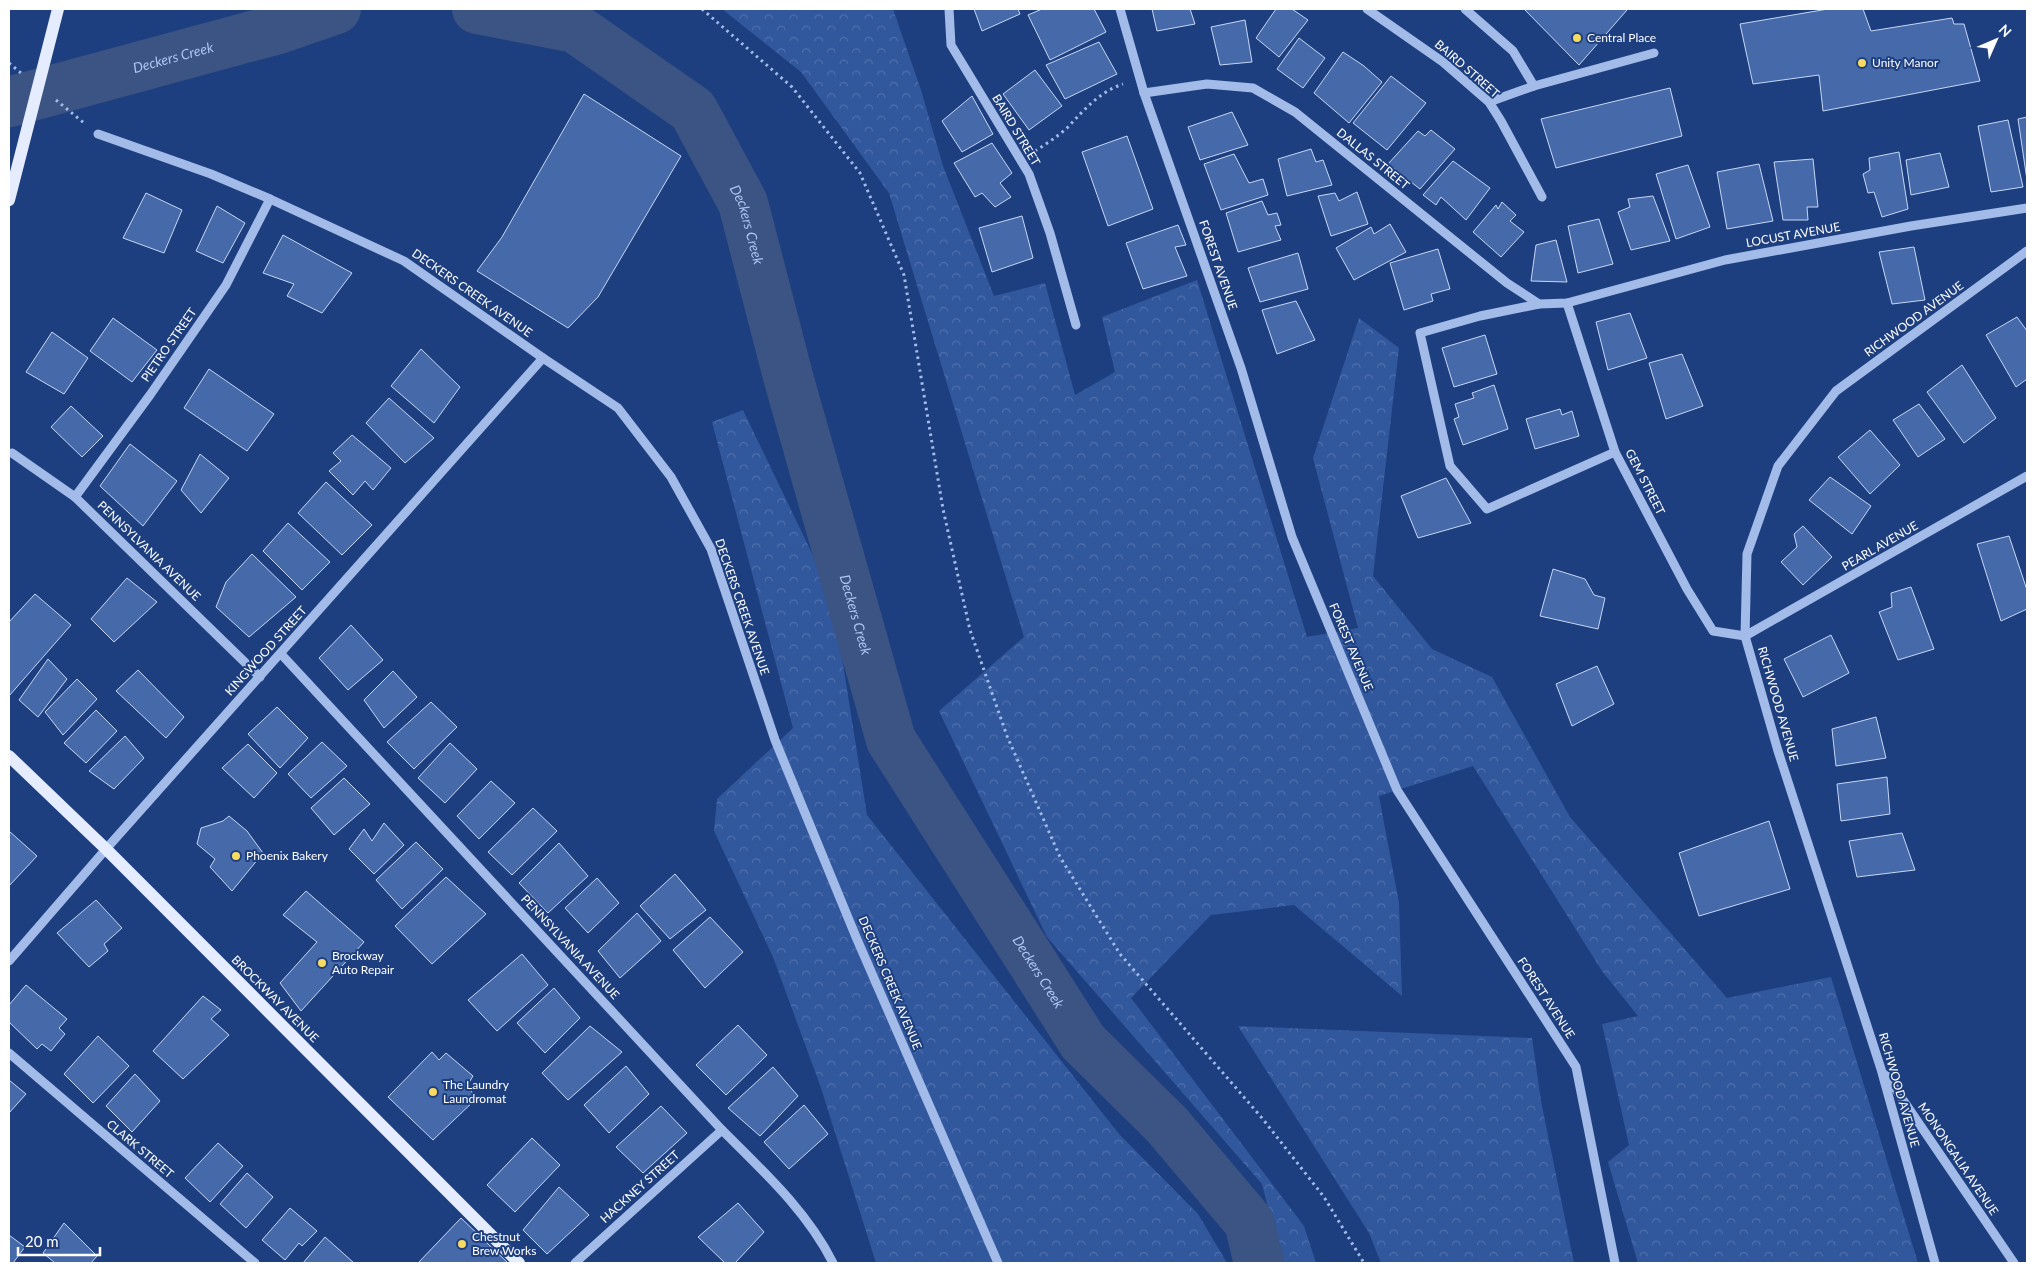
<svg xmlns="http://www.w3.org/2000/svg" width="2036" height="1272" viewBox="0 0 2036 1272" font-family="Lato,sans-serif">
<defs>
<pattern id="forest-crowns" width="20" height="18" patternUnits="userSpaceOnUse" patternTransform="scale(1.25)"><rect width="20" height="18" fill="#31579d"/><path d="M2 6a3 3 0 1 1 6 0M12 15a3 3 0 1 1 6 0" fill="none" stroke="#5070ac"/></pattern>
</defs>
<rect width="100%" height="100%" fill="#1e3f7f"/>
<!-- forest -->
<g fill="url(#forest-crowns)">
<polygon points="722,9 893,9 921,90 943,166 994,296 1045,283 1075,395 1115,372 1102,317 1197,280 1307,637 1358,628 1313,458 1359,318 1399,348 1373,576 1432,649 1492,677 1570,817 1727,998 1831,977 1918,1263 1638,1263 1608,1162 1629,1145 1602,1024 1638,1016 1602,971 1473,766 1379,796 1399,903 1402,996 1294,905 1211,915 1131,998 1304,1226 1316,1263 1282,1263 1262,1184 1047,937 939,711 1024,637 889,193 801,72"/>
<polygon points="743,410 832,595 867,815 1119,1134 1198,1214 1227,1263 876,1263 821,1088 773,957 714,831 717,799 793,728 712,422"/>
<polygon points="1238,1026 1532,1038 1541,1101 1574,1263 1381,1263 1369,1233"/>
</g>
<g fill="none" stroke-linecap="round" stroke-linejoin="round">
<!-- river -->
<g stroke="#3c5484" stroke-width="50">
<path id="s1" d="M 477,9 L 575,28 L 693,110 L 743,203 L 789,380 L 891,740 L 1083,1042 L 1167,1125 L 1249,1222 L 1259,1263"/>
<path id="s2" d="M 9,102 L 278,29 L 336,9"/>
</g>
</g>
<!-- building -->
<g fill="#4669a9" stroke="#c6d7f6">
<polygon points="974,9 1018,9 1020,14 982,31"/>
<polygon points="1042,9 1094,9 1106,32 1050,60 1028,15"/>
<polygon points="1152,9 1190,9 1195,24 1157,31"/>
<polygon points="1276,9 1292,9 1308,20 1279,57 1256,38"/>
<polygon points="1524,9 1626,9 1627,10 1579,65"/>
<polygon points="1828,9 1863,9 1871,31 1952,18 1954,24 1964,24 1980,81 1823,111 1819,75 1753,84 1740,24"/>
<polygon points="1245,20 1252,62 1220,65 1211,27"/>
<polygon points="1299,38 1325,58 1303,88 1277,69"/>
<polygon points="1099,42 1117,74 1065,99 1046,65"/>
<polygon points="1343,52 1364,66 1382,82 1349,123 1314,93"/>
<polygon points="1035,70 1062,106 1029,130 1003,94"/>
<polygon points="1391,76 1426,103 1387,150 1353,123"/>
<polygon points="1670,88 1682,136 1556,168 1541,119"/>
<polygon points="584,94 681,156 598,297 568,328 477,271 502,237"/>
<polygon points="972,96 993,134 962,152 942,121"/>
<polygon points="1232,112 1248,145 1200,160 1188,127"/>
<polygon points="2027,117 2027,180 2018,119"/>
<polygon points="2008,120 2023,187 1991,192 1978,126"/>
<polygon points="1431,130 1455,149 1420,189 1388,164 1418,131 1425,136"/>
<polygon points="1127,136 1153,209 1108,226 1082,152"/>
<polygon points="992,143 1012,173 1000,183 1011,197 995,207 982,193 975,197 954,163"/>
<polygon points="1311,149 1316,162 1323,160 1332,185 1287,196 1278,159"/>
<polygon points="1899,152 1908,209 1882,217 1874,192 1868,193 1863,174 1870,170 1869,158"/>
<polygon points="1940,153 1949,187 1911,195 1906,160"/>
<polygon points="1234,154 1249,183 1263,179 1268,195 1221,210 1204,164"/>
<polygon points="1813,159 1818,207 1807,207 1808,220 1783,220 1774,162"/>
<polygon points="1453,161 1490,188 1466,220 1441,197 1436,205 1423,195"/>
<polygon points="1759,164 1773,221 1727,229 1717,172"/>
<polygon points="1688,165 1710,227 1676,239 1656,174"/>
<polygon points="1357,192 1368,224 1331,236 1318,196 1335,193 1339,201"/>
<polygon points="146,193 182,210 164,253 123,238"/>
<polygon points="1653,196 1670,241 1631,250 1618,212 1630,207 1628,199"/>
<polygon points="1262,201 1268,215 1277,213 1281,225 1275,226 1281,240 1238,252 1226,213"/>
<polygon points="1502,202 1516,215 1510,221 1524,232 1501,257 1473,232 1496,205 1498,209"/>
<polygon points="217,206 245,223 223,263 196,251"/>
<polygon points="1022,216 1033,258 992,272 979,228"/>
<polygon points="1599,219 1613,264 1578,273 1568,226"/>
<polygon points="1390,224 1406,252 1354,280 1336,248 1371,227 1374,234"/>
<polygon points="1178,225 1186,245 1175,247 1187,276 1143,289 1126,243"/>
<polygon points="283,235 352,273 322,313 287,296 294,284 263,273"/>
<polygon points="1556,240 1567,282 1531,281 1536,245"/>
<polygon points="1914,247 1925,300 1892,304 1879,252"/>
<polygon points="1438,249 1450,289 1431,294 1433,301 1404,310 1390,263"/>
<polygon points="1298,253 1308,289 1260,302 1248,268"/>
<polygon points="1296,301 1315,340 1277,354 1262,310"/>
<polygon points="1630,313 1647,358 1608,370 1596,322"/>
<polygon points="2017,317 2027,331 2027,379 2016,387 1986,335"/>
<polygon points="113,318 157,350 132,382 90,351"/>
<polygon points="52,332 88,358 64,394 26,372"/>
<polygon points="1485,335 1497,374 1454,387 1442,348"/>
<polygon points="421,349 460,387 434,423 391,386"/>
<polygon points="1682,354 1703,406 1666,419 1649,363"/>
<polygon points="1962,365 1996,418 1964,443 1927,392"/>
<polygon points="209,369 274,414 247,451 184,408"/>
<polygon points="1494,385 1508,429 1463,445 1454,419 1459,417 1455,404 1474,398 1472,393"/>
<polygon points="389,398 434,438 405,463 366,423"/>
<polygon points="1919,404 1945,439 1918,457 1893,420"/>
<polygon points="71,406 103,436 82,457 51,427"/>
<polygon points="1560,409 1562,415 1572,411 1579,436 1535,449 1526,419"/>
<polygon points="1870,430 1900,465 1870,494 1838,457"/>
<polygon points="352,435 391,468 373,490 365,481 353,495 329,471 341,461 333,453"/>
<polygon points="130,444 177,481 143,526 100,486"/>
<polygon points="200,454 229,478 201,513 181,490"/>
<polygon points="1830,477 1871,506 1852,534 1809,500"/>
<polygon points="1446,478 1471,523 1418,538 1401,496"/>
<polygon points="326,482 372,525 342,555 298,513"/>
<polygon points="288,523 330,562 302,590 263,551"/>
<polygon points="1803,526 1832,557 1803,585 1781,562 1797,547 1794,534"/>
<polygon points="2009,536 2027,590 2027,609 2001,621 1977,544"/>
<polygon points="252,554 296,597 249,637 216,607 226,582"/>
<polygon points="1553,569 1585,579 1594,595 1605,598 1598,629 1540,616"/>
<polygon points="127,578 157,602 114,642 91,619"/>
<polygon points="1911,587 1934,649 1898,660 1879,612 1892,607 1891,593"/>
<polygon points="35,594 71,625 9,696 9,622"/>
<polygon points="351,625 383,660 348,690 319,658"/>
<polygon points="1831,635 1849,673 1803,697 1784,659"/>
<polygon points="48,659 67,679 38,717 19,700"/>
<polygon points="1597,666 1614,704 1572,726 1556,684"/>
<polygon points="138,670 184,717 166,738 116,691"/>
<polygon points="393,671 417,697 384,728 364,700"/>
<polygon points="77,679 97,699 63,735 45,712"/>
<polygon points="431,702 457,727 414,769 387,742"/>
<polygon points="277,707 308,738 280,768 248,734"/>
<polygon points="96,710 117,731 86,763 64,743"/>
<polygon points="1876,717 1886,758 1836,766 1832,729"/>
<polygon points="125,736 144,758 114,789 89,771"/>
<polygon points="322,742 347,766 311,798 288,774"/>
<polygon points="450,743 477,769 445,803 418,778"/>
<polygon points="248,744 277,773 254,798 222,768"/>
<polygon points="1887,777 1890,814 1841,821 1837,784"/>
<polygon points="344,778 370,804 334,835 311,808"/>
<polygon points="491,781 515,803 479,839 457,816"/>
<polygon points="533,808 557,831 512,875 488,852"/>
<polygon points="229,816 247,831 263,853 232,891 210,867 215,859 197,844 201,828 223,821"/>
<polygon points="1769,821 1790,889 1699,916 1679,853"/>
<polygon points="384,823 404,845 374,874 349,849 364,829 372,841"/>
<polygon points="9,831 37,856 9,886"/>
<polygon points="1902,833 1915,870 1857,877 1849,841"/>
<polygon points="416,842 443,869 402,909 376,880"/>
<polygon points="559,843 588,876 548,913 519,883"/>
<polygon points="675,874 706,910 670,939 640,906"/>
<polygon points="446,877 486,914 432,964 395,926"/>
<polygon points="597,878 619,903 588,933 565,908"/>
<polygon points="306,891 364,942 301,1011 280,983 317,942 283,915"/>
<polygon points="96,900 122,928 104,944 108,951 89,967 57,933"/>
<polygon points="637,913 661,941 620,978 598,951"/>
<polygon points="710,917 743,952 705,988 673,950"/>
<polygon points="522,954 548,985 497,1031 468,1000"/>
<polygon points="26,985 67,1019 59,1028 65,1034 51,1051 42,1044 37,1049 9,1022 9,1005"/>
<polygon points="554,988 580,1018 545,1053 517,1023"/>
<polygon points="203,996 221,1010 211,1019 229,1035 183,1079 153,1051"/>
<polygon points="738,1025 767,1055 726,1095 696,1065"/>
<polygon points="590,1026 622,1052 568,1100 542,1073"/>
<polygon points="98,1036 129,1066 93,1103 64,1074"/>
<polygon points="432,1052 439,1060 446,1053 473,1076 467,1086 477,1098 433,1140 388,1097"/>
<polygon points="626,1066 649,1094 609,1133 584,1105"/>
<polygon points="773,1067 798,1096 760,1136 728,1108"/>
<polygon points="135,1074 160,1101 132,1132 106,1106"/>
<polygon points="9,1080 26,1094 9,1113"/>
<polygon points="804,1105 828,1134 789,1169 764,1142"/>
<polygon points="661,1106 687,1133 643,1173 616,1147"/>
<polygon points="532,1138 560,1165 515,1212 487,1185"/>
<polygon points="218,1143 243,1166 210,1202 185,1178"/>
<polygon points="247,1173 273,1197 246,1228 220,1204"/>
<polygon points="559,1187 589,1215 547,1254 523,1230"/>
<polygon points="738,1203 764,1232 735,1263 725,1263 698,1237"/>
<polygon points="290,1208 317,1231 302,1246 299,1243 285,1260 262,1240"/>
<polygon points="461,1218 508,1263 418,1263"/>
<polygon points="64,1223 97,1256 91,1263 55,1263 43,1253"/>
<polygon points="9,1235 25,1247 13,1263 9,1263"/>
<polygon points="325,1237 354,1263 303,1263"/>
</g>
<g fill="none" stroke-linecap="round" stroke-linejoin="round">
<!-- path -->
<g stroke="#a2bbe8" stroke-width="3" stroke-dasharray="2.5 4" stroke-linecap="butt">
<polyline points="702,9 792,87 860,173 904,275 943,509 970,630 1007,736 1060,857 1120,954 1262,1118 1324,1197 1364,1263"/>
<polyline points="9,63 21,73"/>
<polyline points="56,100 84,123"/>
<path d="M 1035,151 C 1046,144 1057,137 1067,128 C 1084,110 1099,92 1123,84"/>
</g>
<!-- minor -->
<g stroke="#a2bbe8" stroke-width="9">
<polyline points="949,9 951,45 1029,174 1050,233 1076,325"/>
<polyline points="1120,9 1144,93 1241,368 1292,537 1397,790 1576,1067 1615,1263"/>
<polyline points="1367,9 1443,62 1489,102 1501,121 1542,197"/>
<polyline points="1465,9 1513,51 1534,86"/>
<polyline points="1144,93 1207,84 1253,88 1295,112 1507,283 1539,304 1567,303 1725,260 1911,226 2027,208"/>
<polyline points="1489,102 1534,86 1654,53"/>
<polyline points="98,134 211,174 270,199 404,261 543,358 618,408 671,477 711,549 775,740 856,937 998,1263"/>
<polyline points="1567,303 1615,452 1687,589 1713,631 1745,636 2027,476"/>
<polyline points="1539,304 1480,316 1420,333 1450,466 1487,509 1615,452"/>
<polyline points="12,453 75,497 260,677"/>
<polyline points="75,497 150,395 226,285 270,199"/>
<path d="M 281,654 L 722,1130 C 763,1171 807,1211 833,1263"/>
<polyline points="9,961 106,849 543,358"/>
<polyline points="9,1053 255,1263"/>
<polyline points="1886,1075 2014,1263"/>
<polyline points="575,1263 722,1130"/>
<polyline points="1935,1263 1881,1069 1778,751 1745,636 1747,554 1778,466 1836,391 2027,251"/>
</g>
<!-- major -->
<polyline stroke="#e4ecfe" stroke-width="12" points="9,756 106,849 519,1263"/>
<!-- major-bridge -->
<polyline stroke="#e4ecfe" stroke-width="12" points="9,200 58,9"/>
</g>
<!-- markers -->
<g fill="#f7da61" stroke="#1e3f7f" stroke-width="2">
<circle cx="1577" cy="38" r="5"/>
<circle cx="1862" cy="63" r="5"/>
<circle cx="236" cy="856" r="5"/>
<circle cx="322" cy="963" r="5"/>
<circle cx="433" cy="1092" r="5"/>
<circle cx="462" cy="1244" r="5"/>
</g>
<g text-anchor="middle" stroke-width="4" stroke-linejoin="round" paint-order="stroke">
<!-- poi labels -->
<g font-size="12" fill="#fff" stroke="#1e3f7f" text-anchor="start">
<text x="1587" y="42">Central Place</text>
<text x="1872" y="67">Unity Manor</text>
<text x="246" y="860">Phoenix Bakery</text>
<text x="332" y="960">Brockway<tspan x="332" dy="14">Auto Repair</tspan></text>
<text x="443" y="1089">The Laundry<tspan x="443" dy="14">Laundromat</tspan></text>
<text x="472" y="1241">Chestnut<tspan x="472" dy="14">Brew Works</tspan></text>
</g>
<!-- street labels -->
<g font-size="12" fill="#fff" stroke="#1e3f7f">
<text transform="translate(1467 69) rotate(41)" y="4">BAIRD STREET</text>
<text transform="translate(1016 130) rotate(59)" y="4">BAIRD STREET</text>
<text transform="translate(1373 159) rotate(39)" y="4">DALLAS STREET</text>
<text transform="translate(1793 235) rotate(-10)" y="4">LOCUST AVENUE</text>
<text transform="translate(1218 265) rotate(71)" y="4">FOREST AVENUE</text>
<text transform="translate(472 293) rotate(35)" y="4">DECKERS CREEK AVENUE</text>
<text transform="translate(1914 319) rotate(-36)" y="4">RICHWOOD AVENUE</text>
<text transform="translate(169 345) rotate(-55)" y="4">PIETRO STREET</text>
<text transform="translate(1645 482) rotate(63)" y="4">GEM STREET</text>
<text transform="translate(1880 546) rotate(-30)" y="4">PEARL AVENUE</text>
<text transform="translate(149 551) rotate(44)" y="4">PENNSYLVANIA AVENUE</text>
<text transform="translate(742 607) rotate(71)" y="4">DECKERS CREEK AVENUE</text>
<text transform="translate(1351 647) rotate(67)" y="4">FOREST AVENUE</text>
<text transform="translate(266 651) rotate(-48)" y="4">KINGWOOD STREET</text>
<text transform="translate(1778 704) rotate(74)" y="4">RICHWOOD AVENUE</text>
<text transform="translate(570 947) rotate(47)" y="4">PENNSYLVANIA AVENUE</text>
<text transform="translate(890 983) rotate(67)" y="4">DECKERS CREEK AVENUE</text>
<text transform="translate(1546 998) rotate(57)" y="4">FOREST AVENUE</text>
<text transform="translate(275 999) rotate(45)" y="4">BROCKWAY AVENUE</text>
<text transform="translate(1899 1090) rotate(74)" y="4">RICHWOOD AVENUE</text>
<text transform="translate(140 1149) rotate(40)" y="4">CLARK STREET</text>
<text transform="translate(1958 1159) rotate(56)" y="4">MONONGALIA AVENUE</text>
<text transform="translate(640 1187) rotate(-42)" y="4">HACKNEY STREET</text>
</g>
<!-- water labels -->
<g font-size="14" font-style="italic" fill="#adc5f0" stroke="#1e3f7f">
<text dy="5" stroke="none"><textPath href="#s2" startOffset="170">Deckers Creek</textPath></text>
<text dy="5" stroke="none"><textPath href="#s1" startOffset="371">Deckers Creek</textPath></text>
<text dy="5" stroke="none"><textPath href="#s1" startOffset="776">Deckers Creek</textPath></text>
<text dy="5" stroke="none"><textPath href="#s1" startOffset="1181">Deckers Creek</textPath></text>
</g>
</g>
<!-- border -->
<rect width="2036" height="1272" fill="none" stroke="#ffffff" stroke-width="20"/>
<!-- north arrow -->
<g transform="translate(1996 40) rotate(45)" stroke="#1e3f7f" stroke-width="4" paint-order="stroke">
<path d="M0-4L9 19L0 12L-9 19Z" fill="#ffffff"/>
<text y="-8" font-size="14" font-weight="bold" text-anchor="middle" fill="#ffffff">N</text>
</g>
<!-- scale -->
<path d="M18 1247v8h82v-8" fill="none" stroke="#ffffff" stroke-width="2.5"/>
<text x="25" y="1247" font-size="15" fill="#ffffff" stroke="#1e3f7f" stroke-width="4" paint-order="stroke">20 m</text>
</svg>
